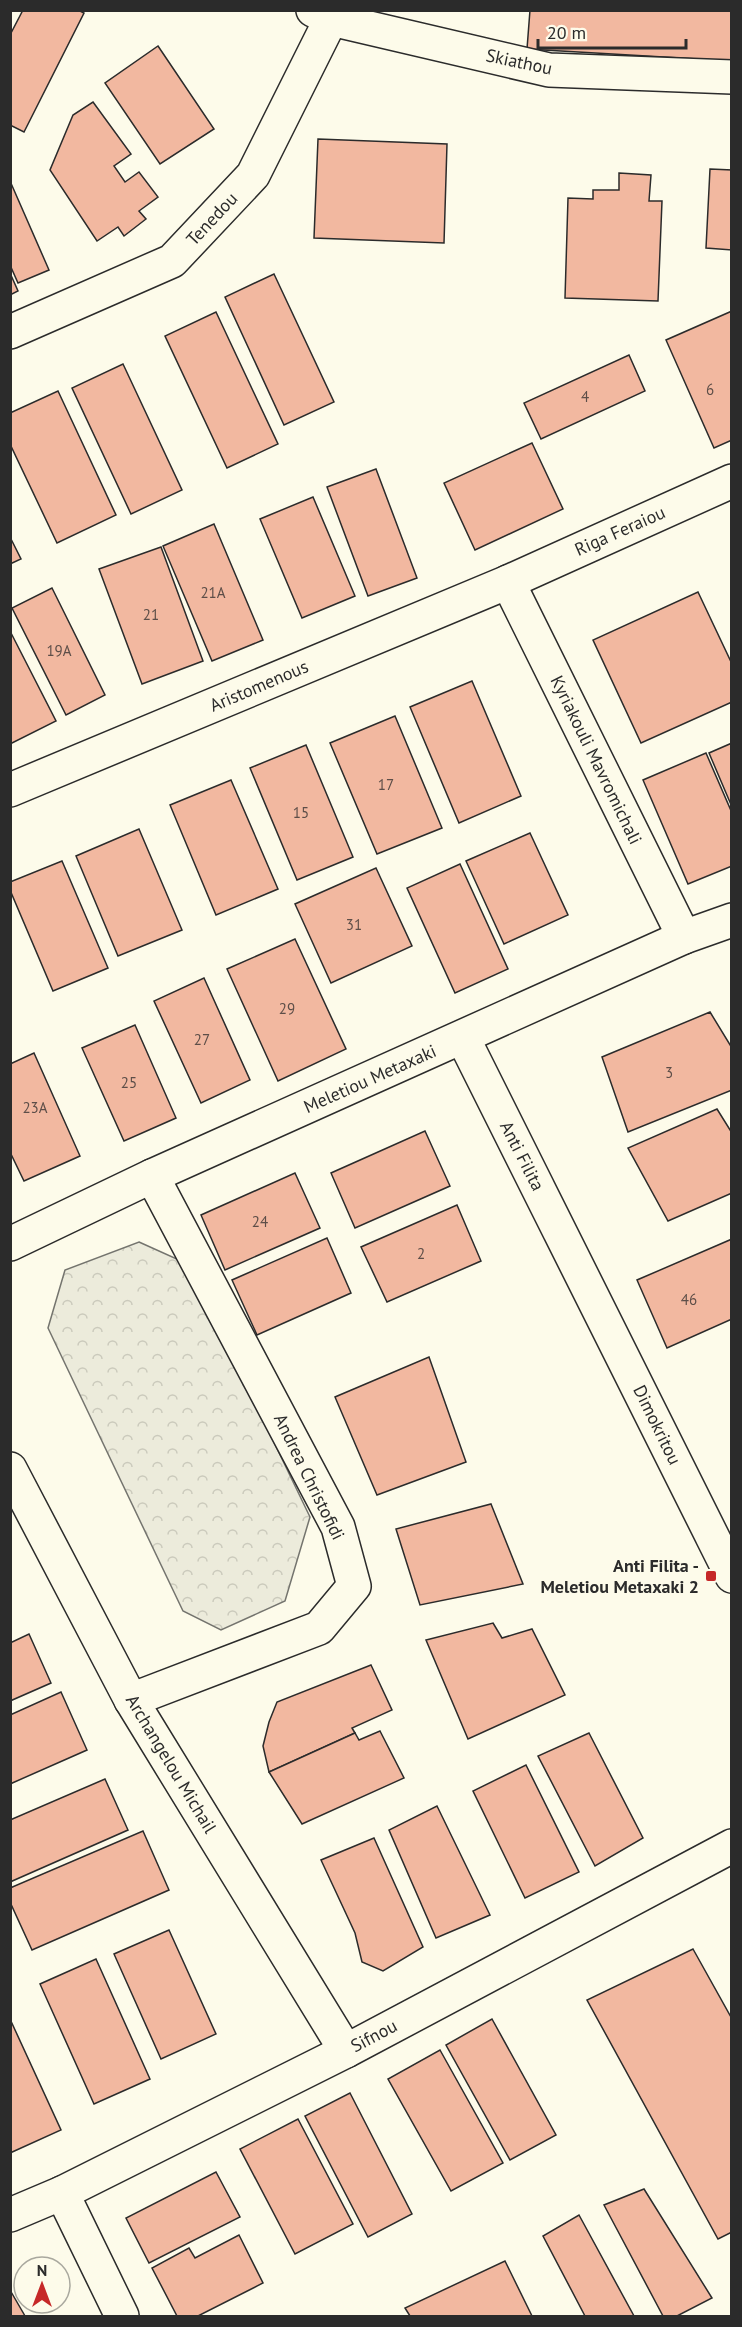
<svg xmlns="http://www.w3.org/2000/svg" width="742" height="2327" viewBox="0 0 742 2327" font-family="'PT Sans',sans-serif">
<defs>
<pattern id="forest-crowns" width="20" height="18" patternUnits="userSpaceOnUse" patternTransform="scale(1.5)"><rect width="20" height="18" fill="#ecebdb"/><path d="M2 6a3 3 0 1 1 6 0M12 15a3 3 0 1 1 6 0" fill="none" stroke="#cbcabc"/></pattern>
</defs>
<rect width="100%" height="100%" fill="#fdfbea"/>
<!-- forest -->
<polygon fill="url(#forest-crowns)" stroke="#74746e" stroke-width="1.5" points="139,1242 188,1264 310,1517 285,1601 221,1630 183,1611 48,1328 65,1270"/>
<!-- building -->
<g fill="#f2b8a0" stroke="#2b2b2b" stroke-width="1.5">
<polygon points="23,10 78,10 84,13 24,132 10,125 10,35"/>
<polygon points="530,10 732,10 732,61 527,49"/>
<polygon points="158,46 214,129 160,164 105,83"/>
<polygon points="93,102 131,154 114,166 125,182 139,172 158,197 139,211 146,219 124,236 118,227 97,241 50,170 73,115"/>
<polygon points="318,139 447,144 444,243 314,238"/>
<polygon points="710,169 732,170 732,250 706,248"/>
<polygon points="619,173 651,175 649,201 662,201 658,301 565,298 568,198 593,199 593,190 619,190"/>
<polygon points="10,181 49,270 18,283 10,265"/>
<polygon points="10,273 18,291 10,295"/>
<polygon points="274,274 334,402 284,425 225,297"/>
<polygon points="732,311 732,440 714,448 666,340"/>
<polygon points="216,312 278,444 227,468 165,336"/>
<polygon points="629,355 645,391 541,439 524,403"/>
<polygon points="123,364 182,490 131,514 72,388"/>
<polygon points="58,391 116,515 57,543 10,444 10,413"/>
<polygon points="532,443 563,509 475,550 444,483"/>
<polygon points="376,469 417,578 368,596 327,487"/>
<polygon points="313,497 355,596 302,618 260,519"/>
<polygon points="214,524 263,640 212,661 163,546"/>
<polygon points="10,537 21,559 10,564"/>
<polygon points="161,547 203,661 142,684 99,569"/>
<polygon points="52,588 105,695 66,715 12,608"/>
<polygon points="698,592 732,664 732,702 641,743 593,640"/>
<polygon points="10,631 56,721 10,744"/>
<polygon points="472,681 521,796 459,823 410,707"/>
<polygon points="395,716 442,828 377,854 330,743"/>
<polygon points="732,743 732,807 709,753"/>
<polygon points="306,745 353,857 297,880 250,768"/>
<polygon points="706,753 732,813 732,866 688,884 643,780"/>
<polygon points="231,780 278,889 216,915 170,805"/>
<polygon points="139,829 182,930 118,956 76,856"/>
<polygon points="530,833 568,915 504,944 466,861"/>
<polygon points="62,861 108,968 53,991 10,890 10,882"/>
<polygon points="460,864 508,969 455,993 407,888"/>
<polygon points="376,868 412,946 331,983 295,904"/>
<polygon points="295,939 346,1049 278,1081 227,969"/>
<polygon points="204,978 250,1080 201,1103 154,1001"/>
<polygon points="710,1012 732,1048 732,1090 628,1132 602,1057"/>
<polygon points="135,1025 176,1118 124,1141 82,1048"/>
<polygon points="34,1053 80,1156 24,1181 10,1152 10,1064"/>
<polygon points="717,1109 732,1133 732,1193 668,1221 628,1148"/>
<polygon points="425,1131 450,1186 355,1228 331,1173"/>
<polygon points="295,1173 320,1228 225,1270 201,1215"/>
<polygon points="457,1205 481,1261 387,1302 361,1247"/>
<polygon points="327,1238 351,1293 257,1335 232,1280"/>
<polygon points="732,1239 732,1319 667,1348 637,1280"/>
<polygon points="429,1357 466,1462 377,1495 335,1397"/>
<polygon points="491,1504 523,1584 420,1605 396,1529"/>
<polygon points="493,1623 502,1638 532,1629 565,1695 468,1739 426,1640"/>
<polygon points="29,1634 51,1683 10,1701 10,1643"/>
<polygon points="371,1665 392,1710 352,1728 355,1733 269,1772 263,1746 269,1722 277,1702"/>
<polygon points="61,1692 87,1750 10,1784 10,1715"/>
<polygon points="380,1731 404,1778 302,1824 269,1772 355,1733 359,1740"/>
<polygon points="589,1733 643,1838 595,1866 538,1756"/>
<polygon points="526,1765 579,1872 525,1898 473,1791"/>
<polygon points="105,1779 128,1830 10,1882 10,1820"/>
<polygon points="437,1806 490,1915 436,1938 389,1830"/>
<polygon points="143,1831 169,1890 32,1950 10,1902 10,1888"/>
<polygon points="374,1838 423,1947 383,1971 362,1962 355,1933 321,1860"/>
<polygon points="169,1930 216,2034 161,2059 114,1954"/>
<polygon points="693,1949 732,2019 732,2232 718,2239 587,2000"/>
<polygon points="96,1959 150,2079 94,2104 40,1984"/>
<polygon points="10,2019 61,2130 10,2153"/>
<polygon points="492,2019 556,2135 510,2160 446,2045"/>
<polygon points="440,2050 503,2163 451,2191 388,2079"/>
<polygon points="350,2093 412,2214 368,2237 305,2116"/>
<polygon points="298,2119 353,2224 295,2254 240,2149"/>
<polygon points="216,2172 240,2217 149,2263 126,2218"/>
<polygon points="644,2189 712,2298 677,2316 663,2316 604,2205"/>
<polygon points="579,2215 634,2316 585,2316 543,2236"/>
<polygon points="239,2235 263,2283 198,2316 177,2316 152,2268 189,2248 195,2258"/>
<polygon points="505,2261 532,2316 410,2316 405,2308"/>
<polygon points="10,2290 25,2316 10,2316"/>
</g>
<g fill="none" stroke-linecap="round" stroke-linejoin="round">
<!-- minor casing -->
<g stroke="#2b2b2b" stroke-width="36">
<g id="minor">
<polyline points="313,10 331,19 549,70 732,77"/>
<polyline points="10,332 172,261 253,175 331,19"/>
<polyline points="508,582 684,937"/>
<polyline points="10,790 508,582 732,481"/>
<polyline points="463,1038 732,1576"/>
<polyline points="10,1244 152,1176 684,937 732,920"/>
<polyline points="10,1469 131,1700 346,2051"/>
<polyline points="131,1700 319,1628 354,1586 338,1527 152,1176"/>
<polyline points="62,2193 122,2316"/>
<polyline points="10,2215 62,2193 346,2051 732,1846"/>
</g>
</g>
<!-- minor -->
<use href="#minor" stroke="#fdfbea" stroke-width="33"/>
</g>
<!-- markers -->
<rect fill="#c62828" stroke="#fdfbea" stroke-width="2" x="705" y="1570" width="12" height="12" rx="3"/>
<g text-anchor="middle" stroke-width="4.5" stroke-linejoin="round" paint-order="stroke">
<!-- number labels -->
<g font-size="15" fill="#5d4e48">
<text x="710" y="395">6</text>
<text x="585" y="402">4</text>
<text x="213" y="598">21A</text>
<text x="151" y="620">21</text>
<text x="59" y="656">19A</text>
<text x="386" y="790">17</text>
<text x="301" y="818">15</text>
<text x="354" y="930">31</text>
<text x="287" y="1014">29</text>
<text x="202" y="1045">27</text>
<text x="669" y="1078">3</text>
<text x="129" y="1088">25</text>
<text x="35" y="1113">23A</text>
<text x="260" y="1227">24</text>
<text x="421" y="1259">2</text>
<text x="689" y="1305">46</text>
</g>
<!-- street labels -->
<g font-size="18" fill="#2b2b2b" stroke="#fdfbea">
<text transform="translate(519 62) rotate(12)" y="6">Skiathou</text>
<text transform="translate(212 219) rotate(-47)" y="6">Tenedou</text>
<text transform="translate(620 531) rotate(-24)" y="6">Riga Feraiou</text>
<text transform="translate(259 686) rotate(-23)" y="6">Aristomenous</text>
<text transform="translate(596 760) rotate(64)" y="6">Kyriakouli Mavromichali</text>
<text transform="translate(370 1079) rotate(-24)" y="6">Meletiou Metaxaki</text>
<text transform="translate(522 1156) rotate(63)" y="6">Anti Filita</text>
<text transform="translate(657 1425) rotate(64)" y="6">Dimokritou</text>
<text transform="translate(309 1477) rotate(64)" y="6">Andrea Christofidi</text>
<text transform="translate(171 1764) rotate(59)" y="6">Archangelou Michail</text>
<text transform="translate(374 2036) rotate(-28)" y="6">Sifnou</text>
</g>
<!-- poi labels -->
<g font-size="18" font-weight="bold" fill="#2b2b2b" stroke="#fdfbea" text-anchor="end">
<text x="699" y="1572">Anti Filita -<tspan x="699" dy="21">Meletiou Metaxaki 2</tspan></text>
</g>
</g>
<!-- border -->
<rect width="742" height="2327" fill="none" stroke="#2b2b2b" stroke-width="24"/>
<!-- north arrow -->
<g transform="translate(42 2285)"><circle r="28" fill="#fdfbea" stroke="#a9a89e" stroke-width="1.5"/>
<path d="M0-4.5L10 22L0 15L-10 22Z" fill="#c62828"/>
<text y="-9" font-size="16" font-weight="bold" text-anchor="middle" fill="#2b2b2b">N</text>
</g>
<!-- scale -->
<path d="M538 39v9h148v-9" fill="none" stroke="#2b2b2b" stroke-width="3"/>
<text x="547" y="39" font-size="18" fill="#2b2b2b" stroke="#fdfbea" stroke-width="4.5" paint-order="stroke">20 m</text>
</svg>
